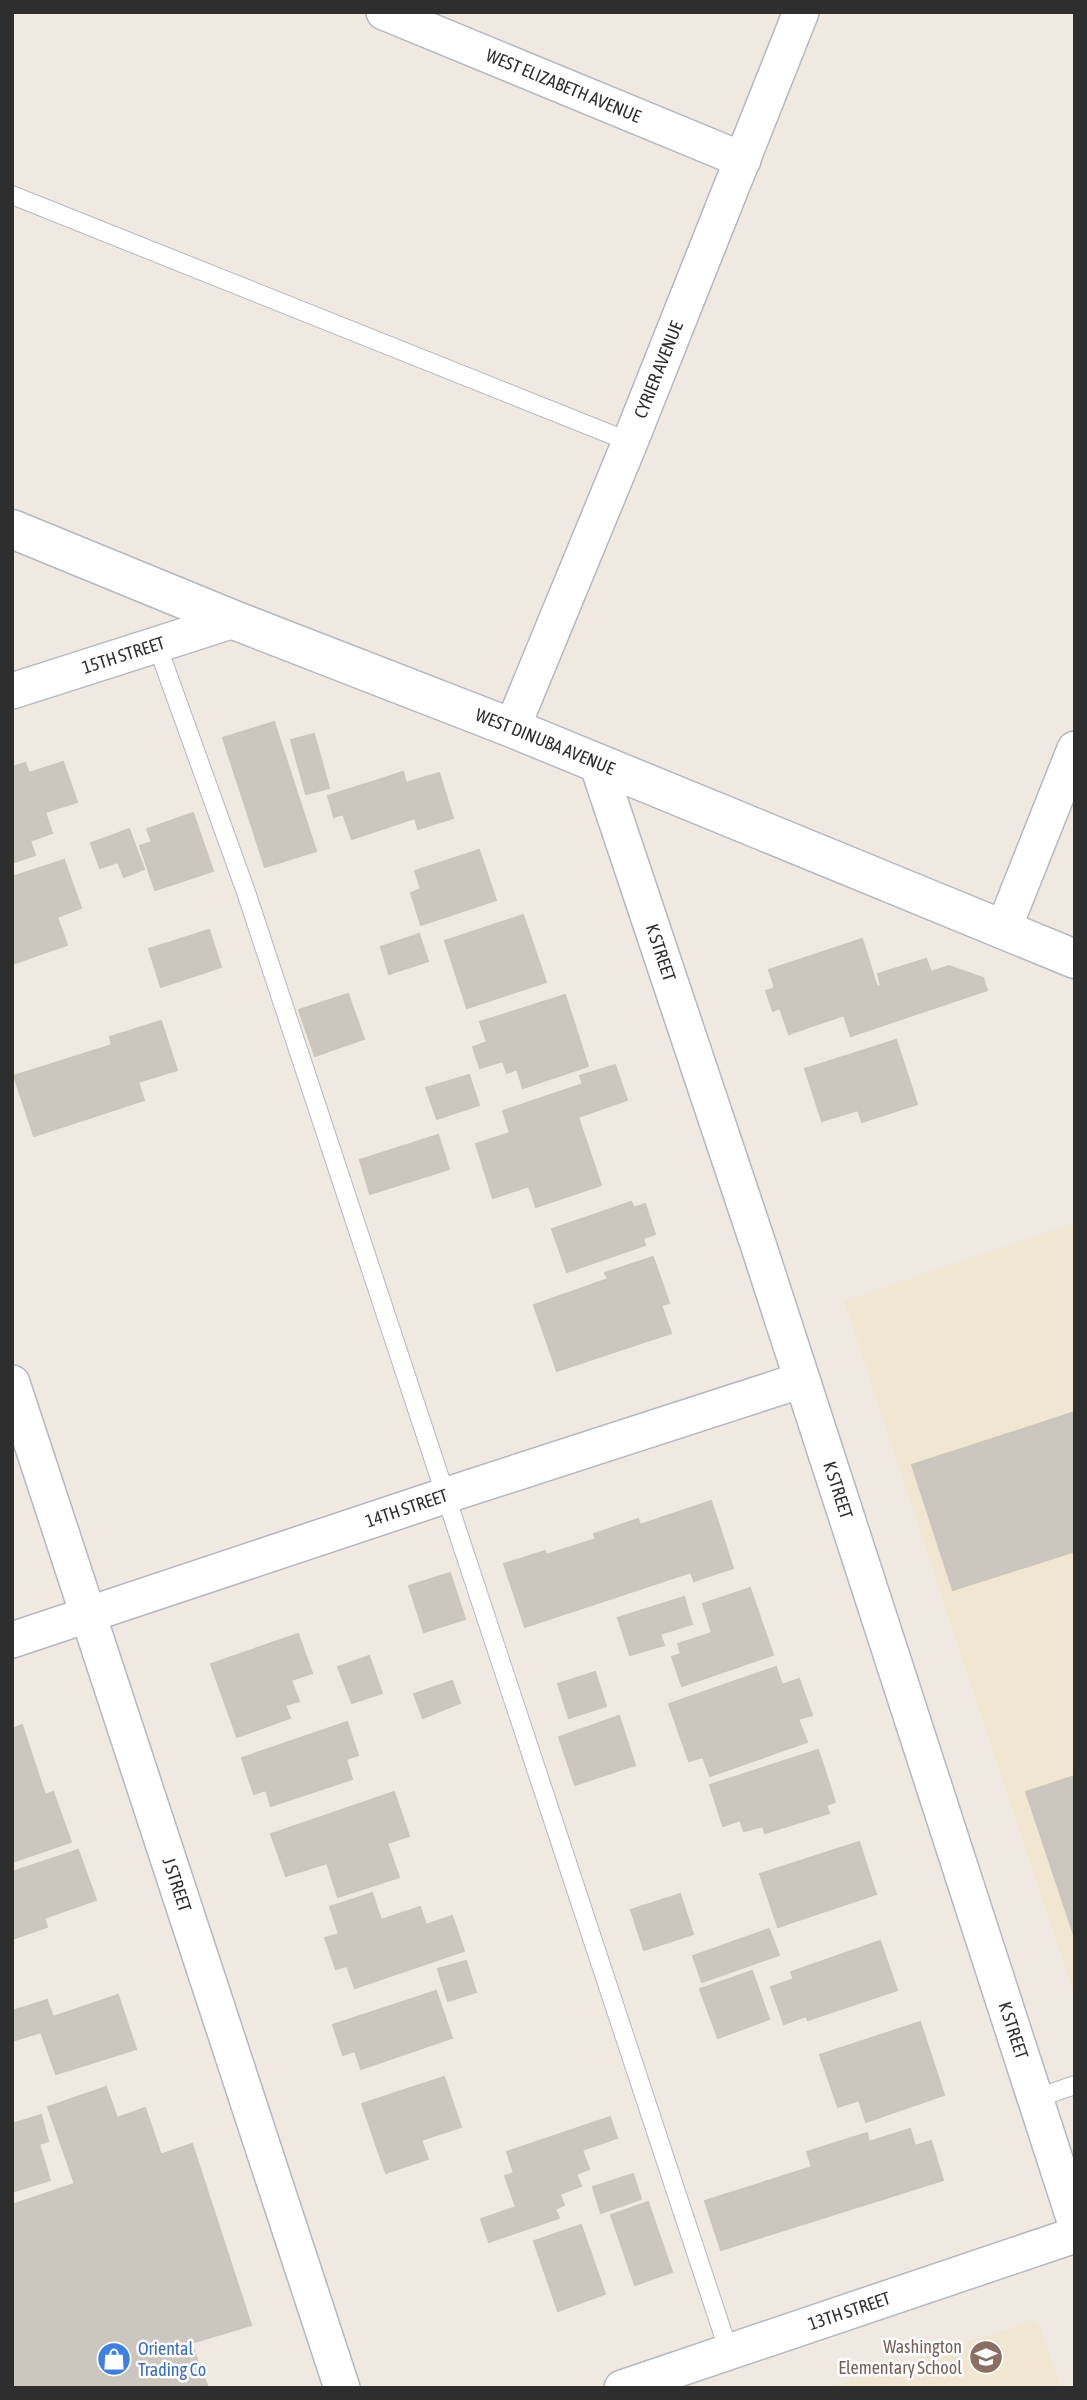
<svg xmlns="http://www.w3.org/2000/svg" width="1087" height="2400" viewBox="0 0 1087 2400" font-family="'Asap Condensed',sans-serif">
<rect width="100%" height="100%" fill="#efe9e1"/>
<!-- education -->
<g fill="#f0e6d1">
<polygon points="1075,1223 1075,1998 844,1301"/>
<polygon points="1035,2320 1040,2326 1061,2388 828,2388"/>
</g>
<!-- building -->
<g fill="#cbc7bf" stroke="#cbc5ba" stroke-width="2">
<polygon points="274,722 316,851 265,867 223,738"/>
<polygon points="314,734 329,788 306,794 291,740"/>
<polygon points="63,762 77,802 45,812 52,833 30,841 35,855 12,863 12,767 25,763 29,773"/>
<polygon points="403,772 406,783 439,773 453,818 418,829 415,818 352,839 343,814 334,817 328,796"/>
<polygon points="193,813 213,871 155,890 140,846 152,842 147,829"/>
<polygon points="129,829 144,869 124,877 108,837"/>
<polygon points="108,837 118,862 100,868 91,843"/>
<polygon points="479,850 496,900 421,925 411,893 421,889 415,871"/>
<polygon points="64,860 81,908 57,917 67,945 12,964 12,877"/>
<polygon points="523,915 546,982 467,1008 445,941"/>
<polygon points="209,930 221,967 161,987 149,949"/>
<polygon points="419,934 428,961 389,974 381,947"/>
<polygon points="862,939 877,987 881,986 878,974 926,959 931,972 949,966 983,978 987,990 851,1036 844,1015 789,1034 780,1008 773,1011 766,991 775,988 769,970"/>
<polygon points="348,994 364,1039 315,1056 299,1010"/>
<polygon points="565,995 588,1066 523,1088 517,1069 507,1073 503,1061 480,1068 473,1047 487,1042 480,1022"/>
<polygon points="161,1021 177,1070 138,1082 144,1100 34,1136 14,1076 112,1045 110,1037"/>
<polygon points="896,1040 917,1104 862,1122 858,1110 822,1121 805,1069"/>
<polygon points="615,1065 627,1100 578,1117 601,1185 536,1207 529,1186 493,1198 476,1144 510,1133 503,1111 583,1084 580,1076"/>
<polygon points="469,1075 479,1105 437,1119 426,1088"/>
<polygon points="438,1135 449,1169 370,1194 360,1160"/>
<polygon points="631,1202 634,1208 645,1204 655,1234 643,1238 645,1245 567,1272 552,1229"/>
<polygon points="653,1257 669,1303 661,1305 671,1333 557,1371 534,1305 608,1279 605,1273"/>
<polygon points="1075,1412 1075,1551 953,1590 912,1465"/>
<polygon points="711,1501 733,1568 694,1581 691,1572 525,1627 504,1564 545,1551 546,1555 596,1539 594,1534 638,1519 640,1525"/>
<polygon points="450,1573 465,1619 424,1632 409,1586"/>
<polygon points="750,1588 773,1655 682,1686 672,1657 681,1654 678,1644 712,1633 703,1604"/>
<polygon points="684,1597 692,1624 660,1634 664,1645 630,1655 618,1618"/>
<polygon points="298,1634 312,1673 291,1680 299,1701 285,1705 290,1718 237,1737 211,1664"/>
<polygon points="369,1656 382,1693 352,1703 338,1667"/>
<polygon points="776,1667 782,1685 799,1679 812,1715 798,1719 807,1742 710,1776 703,1757 689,1761 669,1704"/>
<polygon points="595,1672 606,1706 569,1718 558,1684"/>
<polygon points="452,1681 460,1703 423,1718 414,1694"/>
<polygon points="619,1716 635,1765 575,1785 559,1737"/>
<polygon points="347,1722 358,1755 346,1759 352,1779 271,1806 266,1790 254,1794 242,1758"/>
<polygon points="22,1725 45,1795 53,1792 71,1842 12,1862 12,1729"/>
<polygon points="818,1750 835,1802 826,1805 829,1813 765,1833 763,1826 744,1831 740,1820 723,1826 710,1785"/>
<polygon points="1075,1776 1075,1938 1026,1792"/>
<polygon points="394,1792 409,1836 387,1843 399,1877 338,1897 327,1863 286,1876 271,1834"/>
<polygon points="859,1842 876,1894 778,1927 760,1874"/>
<polygon points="78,1850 96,1900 44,1918 47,1927 12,1939 12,1872"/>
<polygon points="372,1893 381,1920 420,1907 426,1925 452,1916 464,1951 355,1988 347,1966 336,1969 325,1938 339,1934 330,1907"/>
<polygon points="680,1894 693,1934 644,1950 631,1910"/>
<polygon points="769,1929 779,1955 702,1982 693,1956"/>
<polygon points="880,1941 897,1990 808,2020 806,2016 784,2024 771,1987 794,1979 791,1972"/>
<polygon points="466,1961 476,1992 448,2001 438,1969"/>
<polygon points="752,1971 769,2019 718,2038 700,1989"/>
<polygon points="436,1991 452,2038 361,2069 355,2051 343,2055 333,2025"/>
<polygon points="118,1995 136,2049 56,2074 41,2032 12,2041 12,2011 47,2000 53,2017"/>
<polygon points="920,2022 944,2095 866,2122 859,2100 838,2107 820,2055"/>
<polygon points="444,2077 461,2127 421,2140 428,2159 386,2173 362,2104"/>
<polygon points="106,2087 117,2118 145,2108 161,2155 75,2184 48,2107"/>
<polygon points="41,2115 48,2141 39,2144 50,2180 12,2192 12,2124"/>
<polygon points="610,2117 617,2138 582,2150 589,2169 576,2174 581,2186 560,2194 564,2205 555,2209 559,2218 489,2242 481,2219 516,2207 505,2176 514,2173 507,2152"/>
<polygon points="910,2129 915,2146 931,2141 943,2180 721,2250 705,2201 812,2167 807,2152 867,2133 869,2142"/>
<polygon points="192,2144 251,2325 191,2343 208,2388 12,2388 12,2205"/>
<polygon points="633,2174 641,2199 601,2213 593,2187"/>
<polygon points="648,2202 672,2272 635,2285 611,2215"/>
<polygon points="581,2225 605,2294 558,2311 534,2241"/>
</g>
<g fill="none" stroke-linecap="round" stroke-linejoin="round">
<!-- service casing -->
<g stroke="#b4b7c1" stroke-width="20">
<g id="service">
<polyline points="12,195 630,442"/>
<polyline points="157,645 246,892 729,2352"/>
<polyline points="1037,2098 1075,2085"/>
</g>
</g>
<!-- minor casing -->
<g stroke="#b4b7c1" stroke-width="38">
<g id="minor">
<path id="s1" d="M 384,12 L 743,160"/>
<path id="s2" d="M 12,691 L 234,620"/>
<path id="s3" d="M 512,728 L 630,442 L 801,12"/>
<path id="s4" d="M 597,763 L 759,1247 L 1075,2221"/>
<polyline points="1003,930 1075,749"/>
<path id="s5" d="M 12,1383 L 342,2388"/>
<path id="s6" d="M 12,1640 L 444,1496 L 802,1380"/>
<path id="s7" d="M 622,2388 L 1075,2235"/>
</g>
</g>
<!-- tertiary casing -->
<g stroke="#b4b7c1" stroke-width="41">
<g id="tertiary">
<path id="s8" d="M 12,529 L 234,620 L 512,728 L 1075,959"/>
</g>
</g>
<!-- service -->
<use href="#service" stroke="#fff" stroke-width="18"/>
<!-- minor -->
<use href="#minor" stroke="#fff" stroke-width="35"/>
<!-- tertiary -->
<use href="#tertiary" stroke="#fff" stroke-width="38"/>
</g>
<!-- icons -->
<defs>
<g id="school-disc" transform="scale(1.75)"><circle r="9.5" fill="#8d6e63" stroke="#fff"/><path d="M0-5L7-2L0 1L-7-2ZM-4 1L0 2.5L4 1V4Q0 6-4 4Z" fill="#fff"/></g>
<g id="shop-disc" transform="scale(1.75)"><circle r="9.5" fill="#3f7fe0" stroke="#fff"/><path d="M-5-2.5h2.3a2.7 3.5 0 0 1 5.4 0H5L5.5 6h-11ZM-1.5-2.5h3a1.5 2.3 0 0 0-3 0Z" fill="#fff"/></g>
</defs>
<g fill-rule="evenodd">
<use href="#school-disc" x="986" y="2357"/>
<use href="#shop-disc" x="114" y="2359"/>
</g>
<g text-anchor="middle" stroke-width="5" stroke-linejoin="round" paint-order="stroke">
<!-- street labels -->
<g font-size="18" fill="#2e2e2e" stroke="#fff">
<text dy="6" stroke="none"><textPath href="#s1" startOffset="194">WEST ELIZABETH AVENUE</textPath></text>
<text dy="6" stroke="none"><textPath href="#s3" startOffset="387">CYRIER AVENUE</textPath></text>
<text dy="6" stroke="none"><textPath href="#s2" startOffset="117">15TH STREET</textPath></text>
<text dy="6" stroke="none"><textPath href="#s8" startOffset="574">WEST DINUBA AVENUE</textPath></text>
<text dy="6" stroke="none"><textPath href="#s4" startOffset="200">K STREET</textPath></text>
<text dy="6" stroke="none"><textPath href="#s4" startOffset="766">K STREET</textPath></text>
<text dy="6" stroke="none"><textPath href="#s6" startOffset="416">14TH STREET</textPath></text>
<text dy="6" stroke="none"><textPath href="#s5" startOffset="528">J STREET</textPath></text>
<text dy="6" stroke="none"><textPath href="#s4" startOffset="1334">K STREET</textPath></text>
<text dy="6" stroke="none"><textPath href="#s7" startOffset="240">13TH STREET</textPath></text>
</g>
<!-- education labels -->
<g font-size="18" fill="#785e54" stroke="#fff" text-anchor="end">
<text x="962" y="2353">Washington<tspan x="962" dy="21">Elementary School</tspan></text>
</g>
<!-- shop labels -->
<g font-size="18" fill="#366cbe" stroke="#fff" text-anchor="start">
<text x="138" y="2355">Oriental<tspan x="138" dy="21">Trading Co</tspan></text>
</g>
</g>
<!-- border -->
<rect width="1087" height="2400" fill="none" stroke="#2e2e2e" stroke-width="28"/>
</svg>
